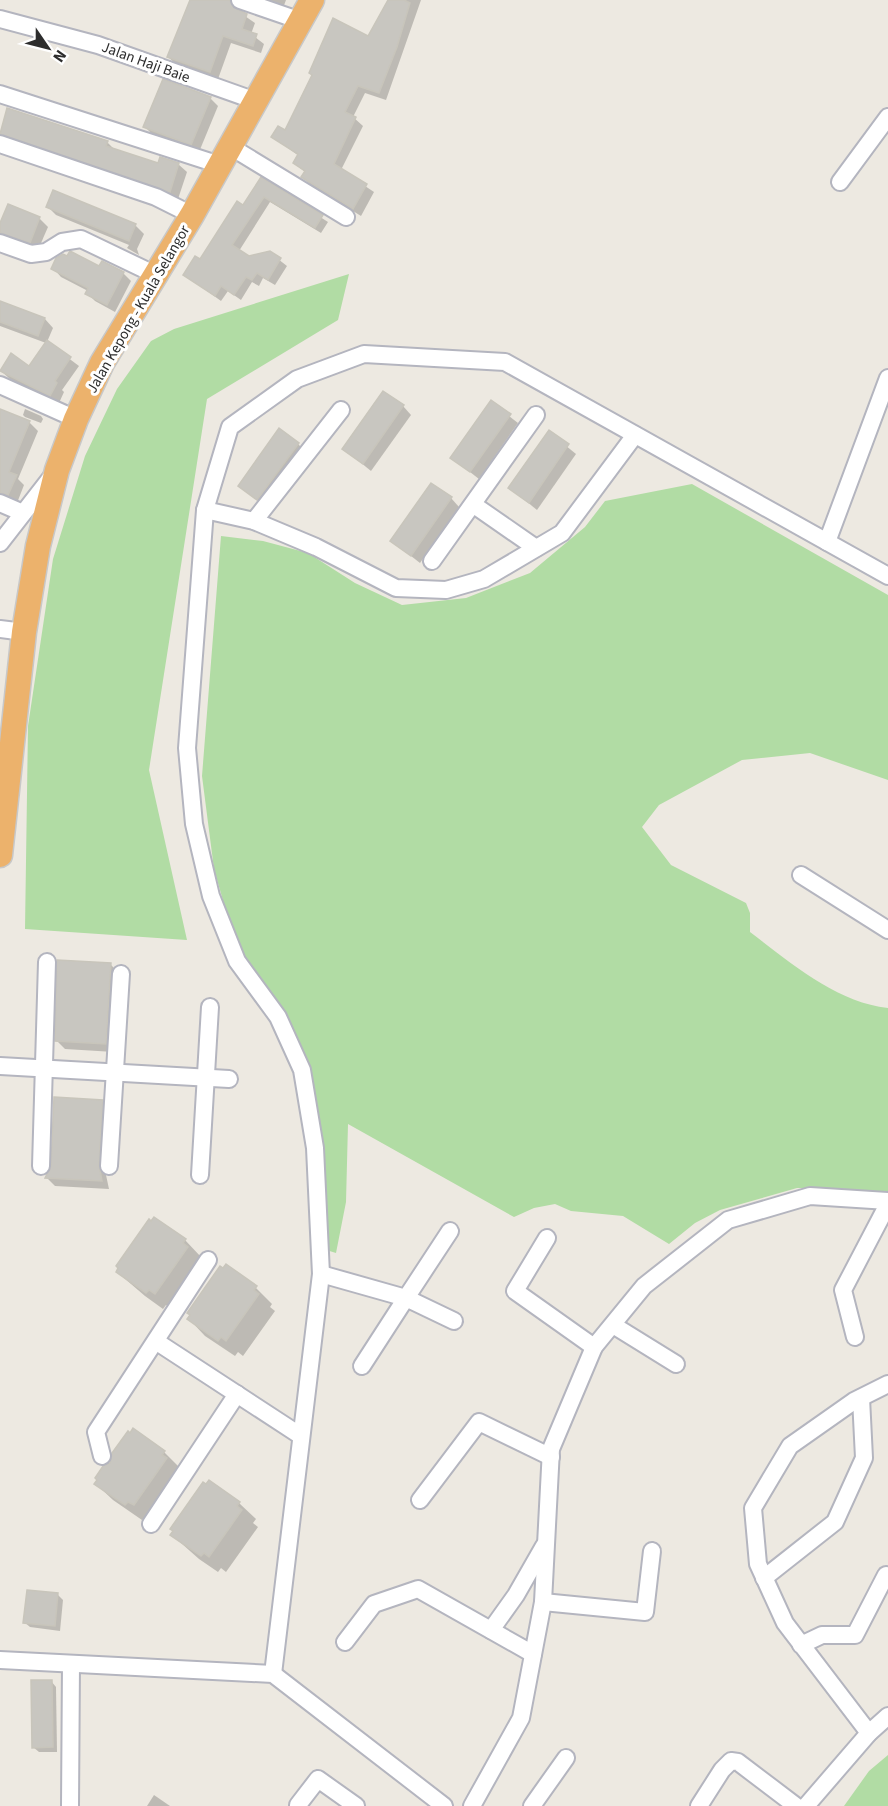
<svg xmlns="http://www.w3.org/2000/svg" width="888" height="1806" viewBox="0 0 888 1806" font-family="'Source Sans 3',sans-serif">
<rect width="100%" height="100%" fill="#ede9e1"/>
<!-- green -->
<g fill="#b1dca4">
<polygon points="349,274 338,320 207,399 149,770 187,940 25,929 28,726 53,559 85,456 117,389 151,341 174,329"/>
<path d="M 692,484 L 888,595 L 888,780 L 810,753 L 742,760 L 659,805 L 642,827 L 671,865 L 746,903 L 750,913 L 750,932 C 791,963 836,1002 888,1008 L 888,1195 L 829,1188 L 797,1188 L 720,1210 L 695,1223 L 669,1244 L 623,1216 L 571,1211 L 555,1204 L 534,1208 L 514,1217 L 348,1124 L 346,1202 L 336,1253 L 323,1249 L 313,1089 L 236,946 L 214,869 L 202,776 L 221,536 L 263,541 L 308,553 L 355,583 L 402,605 L 466,598 L 530,573 L 585,527 L 605,501 Z"/>
<polygon points="888,1755 888,1806 844,1806 869,1771"/>
</g>
<!-- shadow -->
<g fill="#0003">
<polygon points="191,0 242,0 238,5 239,12 255,23 251,34 264,44 261,53 231,43 218,79 177,65 168,57"/>
<polygon points="259,0 286,0 283,8"/>
<polygon points="390,0 421,0 386,100 365,93 353,117 363,126 341,170 374,192 361,216 310,184 303,177 305,172 294,163 299,156 273,137 285,132 369,38"/>
<polygon points="210,98 218,106 199,152 153,135 145,127"/>
<polygon points="1,133 107,142 116,151 159,165 178,164 187,172 178,199 9,142"/>
<polygon points="261,179 328,222 321,233 270,202 239,251 249,258 269,252 287,266 275,285 263,278 259,286 252,282 241,300 228,291 221,301 185,275 200,261 244,207"/>
<polygon points="54,192 136,226 144,234 137,249 139,255 127,248 129,245 56,215 48,207"/>
<polygon points="9,206 40,219 48,227 38,250 0,236 0,227"/>
<polygon points="53,268 100,268 123,273 131,281 115,312 95,301 87,293 88,291 61,277"/>
<polygon points="0,303 45,319 53,328 47,342 79,366 62,390 64,392 59,403 10,379 1,371 30,368 46,343 0,326"/>
<polygon points="491,402 518,423 479,479 452,458"/>
<polygon points="403,406 411,415 371,471 344,449"/>
<polygon points="25,409 41,416 43,419 41,423 25,417 23,415"/>
<polygon points="0,410 29,422 38,431 18,479 24,485 17,503 0,499"/>
<polygon points="549,432 576,454 537,510 510,488"/>
<polygon points="298,444 306,452 266,507 240,486"/>
<polygon points="451,498 459,507 420,563 392,541"/>
<polygon points="111,965 119,973 114,1052 65,1049 57,1041"/>
<polygon points="102,1102 110,1110 106,1175 109,1189 55,1186 47,1178"/>
<polygon points="185,1240 201,1257 172,1309 166,1305 163,1309 145,1296 117,1272"/>
<polygon points="226,1266 256,1288 272,1304 270,1307 275,1311 243,1356 238,1352 235,1356 205,1336 189,1319"/>
<polygon points="130,1435 164,1452 180,1468 150,1521 145,1517 142,1520 113,1500 96,1484"/>
<polygon points="209,1482 239,1503 256,1519 253,1523 258,1527 226,1572 221,1568 218,1572 199,1559 172,1535"/>
<polygon points="58,1595 63,1600 60,1631 30,1627 24,1622"/>
<polygon points="51,1681 56,1687 57,1752 39,1752 33,1747"/>
<polygon points="154,1795 170,1806 147,1806"/>
</g>
<!-- building -->
<g fill="#c8c6c0" stroke="#c8c5bb" stroke-width="1.5">
<polygon points="190,0 230,0 233,7 247,14 242,29 257,34 253,46 223,36 210,72 167,57"/>
<polygon points="388,0 404,0 410,3 397,47 379,93 358,86 345,112 356,117 334,164 367,184 353,209 301,177 305,171 293,163 298,154 271,137 278,126 285,130 312,75 309,73 333,18 368,36"/>
<polygon points="163,79 211,97 191,145 143,127"/>
<polygon points="7,108 108,141 106,146 158,163 160,157 179,163 170,192 0,134"/>
<polygon points="261,177 323,215 315,228 264,197 232,245 249,256 270,251 281,258 268,280 257,273 252,280 246,277 234,295 221,286 215,296 183,275 195,256 200,259 237,201 243,205"/>
<polygon points="53,190 136,224 129,241 46,207"/>
<polygon points="8,204 40,217 30,243 0,233 0,223"/>
<polygon points="70,251 99,266 102,261 124,272 107,305 85,294 88,288 51,269 56,258 63,254 67,256"/>
<polygon points="0,301 45,318 38,336 0,322"/>
<polygon points="47,340 71,357 55,381 57,383 50,396 0,371 11,353 29,366"/>
<polygon points="383,391 404,405 363,464 342,449"/>
<polygon points="491,400 511,414 470,472 450,458"/>
<polygon points="0,409 30,421 9,472 17,475 8,495 0,493"/>
<polygon points="279,428 299,443 257,500 238,486"/>
<polygon points="549,430 569,444 529,503 508,488"/>
<polygon points="431,483 452,497 411,556 390,541"/>
<polygon points="57,960 111,963 106,1044 55,1041"/>
<polygon points="54,1097 103,1100 99,1165 102,1181 45,1178 51,1166"/>
<polygon points="154,1217 186,1239 183,1243 188,1247 155,1294 149,1290 146,1293 116,1272 118,1268 116,1266 149,1219 151,1221"/>
<polygon points="226,1264 257,1286 254,1290 259,1294 226,1341 221,1337 218,1341 187,1319 190,1315 187,1313 220,1266 223,1268"/>
<polygon points="133,1428 165,1451 162,1455 167,1458 134,1505 128,1502 125,1505 94,1484 97,1480 95,1478 103,1466 110,1463 112,1453 128,1431 130,1433"/>
<polygon points="209,1480 240,1502 237,1506 242,1510 209,1557 204,1553 201,1556 170,1535 173,1531 170,1529 203,1482 206,1484"/>
<polygon points="27,1590 58,1593 55,1626 23,1623"/>
<polygon points="31,1680 52,1680 53,1747 32,1748"/>
</g>
<g fill="none" stroke-linecap="round" stroke-linejoin="round">
<!-- minor casing -->
<g stroke="#b4b5bf" stroke-width="20">
<g id="minor">
<polyline points="240,0 301,21"/>
<polyline points="0,19 98,45 256,101"/>
<polyline points="0,94 220,165"/>
<polyline points="0,144 156,197 192,215"/>
<polyline points="231,147 346,217"/>
<polyline points="840,182 888,117"/>
<polyline points="0,243 31,254 46,252 62,242 81,239 156,275"/>
<polyline points="0,385 76,419"/>
<polyline points="0,503 23,513"/>
<polyline points="474,505 536,548"/>
<polyline points="205,510 254,521 316,547 396,588 446,590 484,579 562,533 635,435"/>
<polyline points="254,521 341,410"/>
<polyline points="827,542 888,378"/>
<polyline points="0,543 53,475"/>
<polyline points="432,561 536,415"/>
<polyline points="0,629 24,632"/>
<polyline points="801,875 888,930"/>
<polyline points="0,1066 229,1079"/>
<polyline points="41,1166 47,962"/>
<polyline points="109,1166 121,974"/>
<polyline points="200,1175 210,1007"/>
<polyline points="547,1238 515,1291 594,1347"/>
<polyline points="321,1274 406,1298 450,1231"/>
<polyline points="613,1325 676,1364"/>
<polyline points="855,1337 843,1290 888,1204"/>
<polyline points="157,1342 301,1436"/>
<polyline points="362,1366 406,1298 454,1321"/>
<polyline points="102,1456 96,1432 208,1260"/>
<polyline points="420,1500 479,1422 551,1457"/>
<polyline points="151,1524 237,1394"/>
<polyline points="764,1578 835,1522 864,1458 861,1398"/>
<polyline points="543,1602 645,1612 652,1551"/>
<polyline points="491,1630 516,1595 544,1546"/>
<polyline points="345,1642 374,1604 418,1589 533,1654"/>
<polyline points="801,1645 822,1635 855,1635 886,1575"/>
<polyline points="0,1660 273,1674 444,1806"/>
<polyline points="273,1674 321,1274 315,1148 302,1070 278,1017 237,961 211,896 194,824 187,748 205,510 230,427 297,379 364,354 505,362 888,576"/>
<polyline points="869,1733 785,1623 758,1564 753,1508 790,1446 854,1401 888,1384"/>
<polyline points="298,1805 318,1779 356,1806"/>
<polyline points="70,1806 71,1664"/>
<polyline points="472,1806 521,1718 543,1602 551,1449 594,1347 644,1286 728,1220 810,1196 888,1201"/>
<polyline points="532,1806 566,1758"/>
<polyline points="699,1806 722,1770 731,1761 738,1762 796,1806"/>
<polyline points="806,1806 869,1733 888,1716"/>
</g>
</g>
<!-- highway casing -->
<g stroke="#c8c8c8" stroke-width="27">
<polyline id="highway" points="0,855 24,632 38,546 57,470 76,419 102,363 192,215 312,0"/>
</g>
<!-- minor -->
<use href="#minor" stroke="#fff" stroke-width="16"/>
<!-- highway -->
<use href="#highway" stroke="#ecb26c" stroke-width="24"/>
</g>
<g text-anchor="middle" stroke-width="6" stroke-linejoin="round" paint-order="stroke">
<!-- street labels -->
<g font-size="15" fill="#2d2d2d" stroke="#fff">
<text transform="translate(146 62) rotate(20)" y="5">Jalan Haji Baie</text>
<text transform="translate(138 309) rotate(-60)" y="5">Jalan Kepong - Kuala Selangor</text>
</g>
</g>
<!-- north arrow -->
<g transform="translate(48 48) rotate(125)" stroke="#ffffff" stroke-width="4.5" paint-order="stroke">
<path d="M0-4.5L10 22L0 15L-10 22Z" fill="#2d2d2d"/>
<text y="-9" font-size="16" font-weight="bold" text-anchor="middle" fill="#2d2d2d">N</text>
</g>
</svg>
